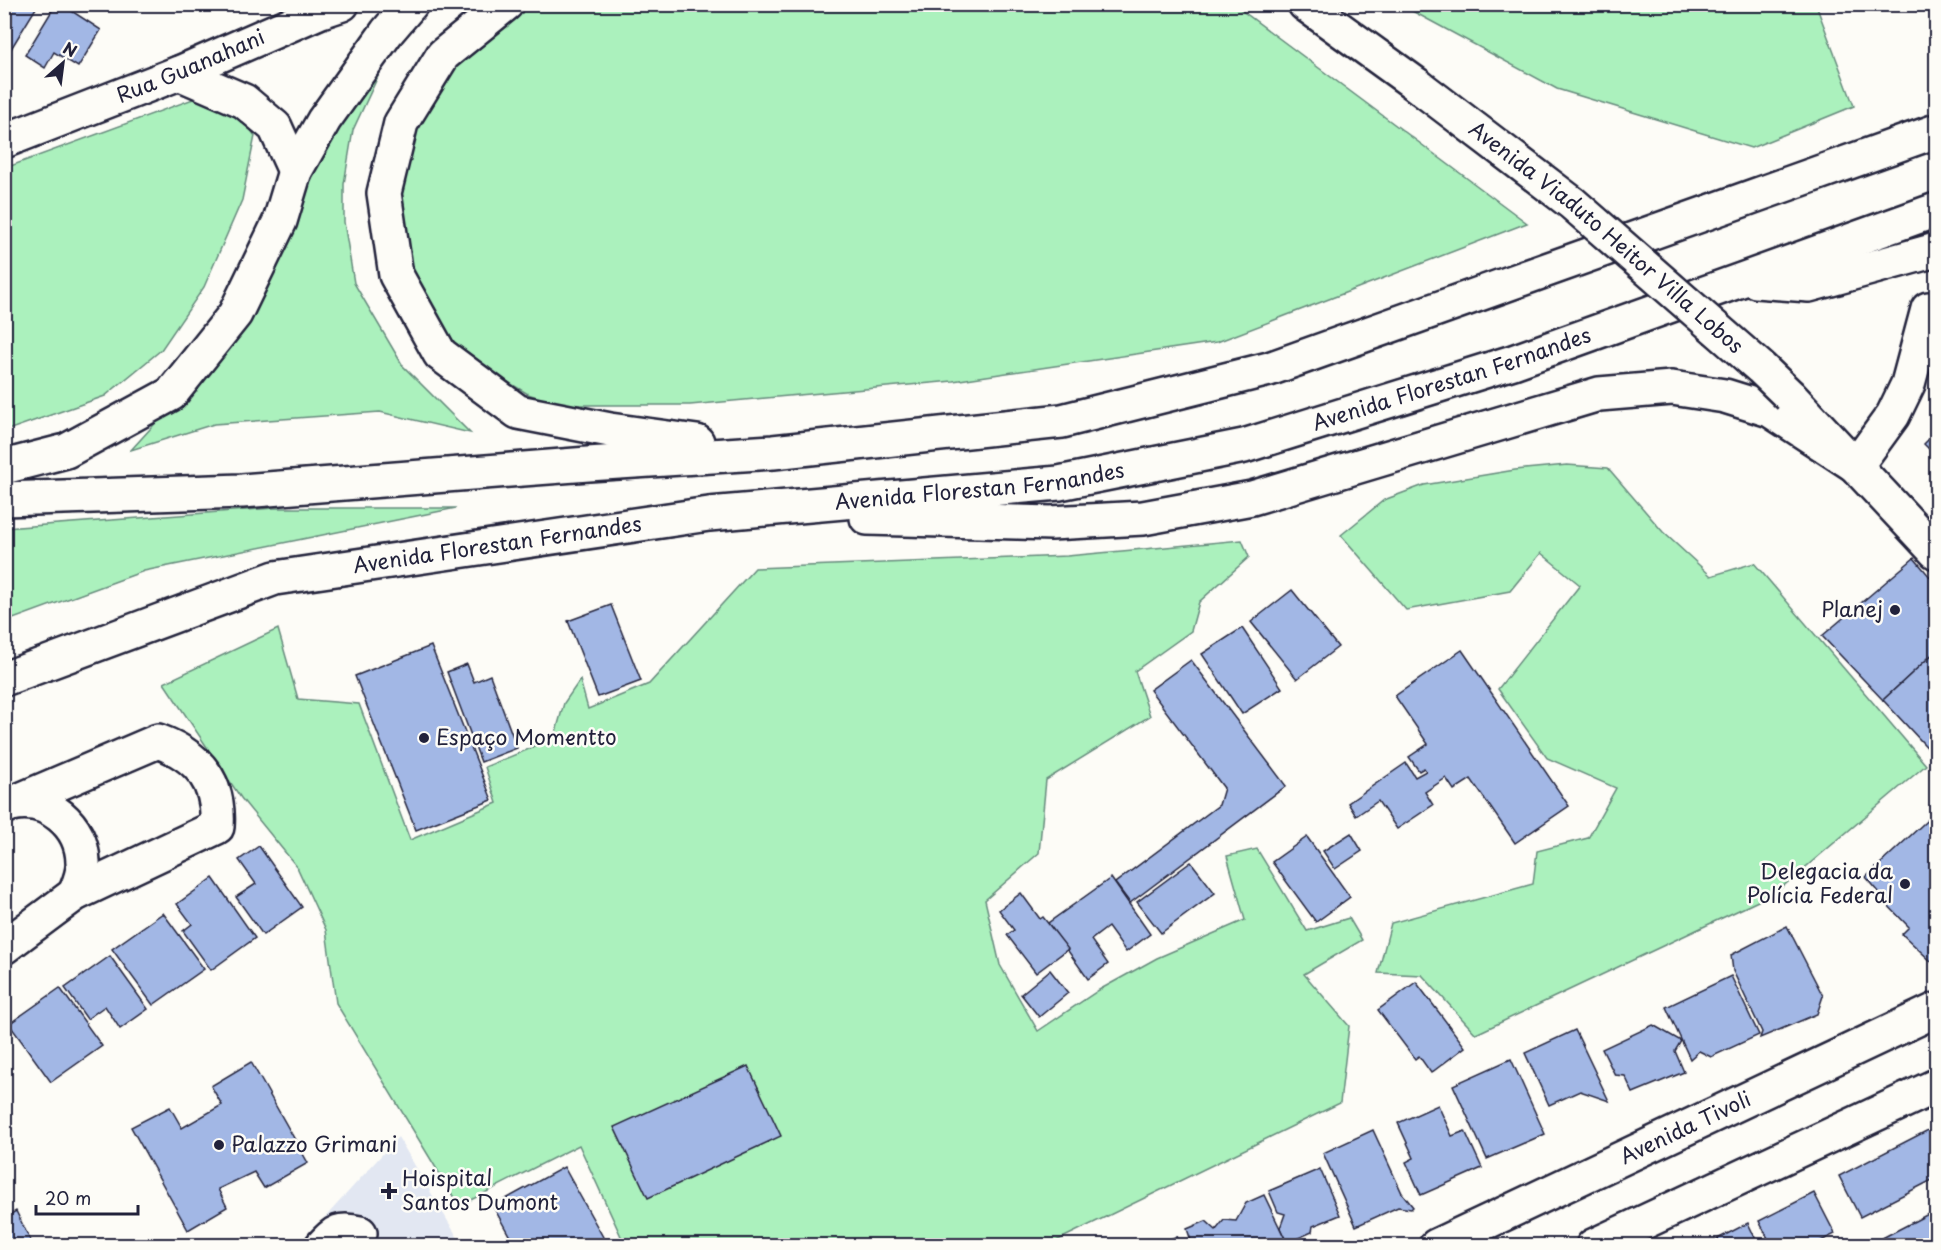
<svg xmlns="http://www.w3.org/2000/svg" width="1941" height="1250" viewBox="0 0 1941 1250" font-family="'Playpen Sans',sans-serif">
<rect width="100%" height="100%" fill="#fdfcf7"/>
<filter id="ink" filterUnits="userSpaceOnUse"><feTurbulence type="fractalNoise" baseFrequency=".0167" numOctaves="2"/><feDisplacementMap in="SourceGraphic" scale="12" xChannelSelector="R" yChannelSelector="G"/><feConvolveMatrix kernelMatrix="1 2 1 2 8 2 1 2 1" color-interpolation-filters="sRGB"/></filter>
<g filter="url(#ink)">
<!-- built -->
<polygon fill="#e2e7f2" points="398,1137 462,1245 299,1246"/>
<!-- green -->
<g fill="#abf1bd" stroke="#668a7c" stroke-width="1.5">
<polygon points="1233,4 1527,223 1217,342 953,381 690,405 559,405 528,394 486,369 444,333 412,270 400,227 397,200 403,163 422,114 447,65 519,5"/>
<polygon points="422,5 434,5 427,10 387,57 353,130 344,184 344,222 354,283 403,366 470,433 380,412 214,424 131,450 221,351 304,168"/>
<polygon points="1401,5 1816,5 1854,106 1751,148 1557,89"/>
<polygon points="212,92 236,108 255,136 242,200 204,287 161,350 105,396 5,431 5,168"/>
<polygon points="1567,465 1608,468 1663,532 1711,576 1754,563 1926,765 1775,893 1476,1034 1422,975 1378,973 1391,923 1533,884 1537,851 1588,838 1616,788 1547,758 1498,689 1580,585 1541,553 1510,591 1406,610 1341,535 1384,500 1424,485 1515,470"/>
<polygon points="274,508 456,508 144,571 5,622 5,528"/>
<polygon points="1242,540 1249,557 1199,602 1191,631 1135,671 1150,716 1046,780 1039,853 985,900 1000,965 1038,1031 1099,990 1157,958 1245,920 1227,856 1257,849 1307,931 1349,918 1362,940 1304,974 1349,1026 1340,1103 1048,1245 625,1245 579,1145 459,1206 336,1003 326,930 297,867 241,798 164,683 278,629 298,699 359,704 410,840 497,803 485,767 529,749 556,732 564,703 580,680 588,709 649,684 755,568 1067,556"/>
</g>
<!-- building -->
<g fill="#a2b7e5" stroke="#22223b" stroke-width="1.5">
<polygon points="4,4 30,4 36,8 6,57 4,56"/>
<polygon points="56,4 61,4 101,30 78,67 54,52 45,68 25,55"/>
<polygon points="1936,432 1936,456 1924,444"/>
<polygon points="1914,558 1936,584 1936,651 1883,700 1822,636"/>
<polygon points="1292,590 1338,647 1297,679 1251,622"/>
<polygon points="611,605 641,681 598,697 568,621"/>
<polygon points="1242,628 1282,688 1242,714 1202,654"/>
<polygon points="431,646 492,800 416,830 355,676"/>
<polygon points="1462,650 1569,806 1515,843 1471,779 1454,790 1446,778 1425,792 1433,805 1397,829 1378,801 1356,816 1348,803 1406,763 1415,777 1426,771 1424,768 1419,771 1409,757 1428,744 1395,696"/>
<polygon points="1936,651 1936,757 1883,700"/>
<polygon points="1191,660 1286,786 1130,903 1115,883 1219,805 1224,788 1150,690"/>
<polygon points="467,664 474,682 490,675 517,748 481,762 447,672"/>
<polygon points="1936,812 1936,961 1934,964 1902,934 1909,927 1877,894 1879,892 1866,877"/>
<polygon points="1351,833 1362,851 1335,869 1323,851"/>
<polygon points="1307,837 1350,897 1316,922 1272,862"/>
<polygon points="259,846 302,907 263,935 236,897 256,884 239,860"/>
<polygon points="1191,862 1215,893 1161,933 1137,902"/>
<polygon points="213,878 255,938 211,970 183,931 192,924 177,904"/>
<polygon points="1111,878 1150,934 1126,952 1108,927 1091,940 1108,964 1088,979 1048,923"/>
<polygon points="1021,893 1040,919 1043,917 1068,949 1036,973 1007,935 1014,930 999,910"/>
<polygon points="163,913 204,969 153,1005 112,949"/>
<polygon points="1787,926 1823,996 1817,1014 1760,1038 1762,1032 1733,971 1731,955"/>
<polygon points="110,956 148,1009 120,1029 105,1006 87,1019 65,988"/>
<polygon points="1050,970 1068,993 1039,1017 1021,994"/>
<polygon points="1731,976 1759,1035 1711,1057 1699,1051 1690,1059 1666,1007"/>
<polygon points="1416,982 1465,1047 1431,1073 1419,1056 1415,1059 1378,1010"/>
<polygon points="60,988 102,1046 51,1082 9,1024"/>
<polygon points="1653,1025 1681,1041 1675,1051 1684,1072 1633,1093 1625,1076 1615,1075 1602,1049"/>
<polygon points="1575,1030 1609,1101 1580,1091 1549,1105 1525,1053"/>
<polygon points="1511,1059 1545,1134 1487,1159 1453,1085"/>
<polygon points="251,1062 308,1163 264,1188 254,1172 218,1189 227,1207 188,1230 131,1127 170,1107 182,1128 222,1105 211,1086"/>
<polygon points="748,1066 781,1136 648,1198 614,1127"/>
<polygon points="1438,1105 1452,1136 1465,1131 1482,1168 1421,1195 1406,1162 1414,1158 1398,1123"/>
<polygon points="1936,1126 1936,1178 1860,1217 1839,1176"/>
<polygon points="1373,1130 1402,1193 1413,1207 1411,1209 1398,1207 1356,1226 1323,1153"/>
<polygon points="564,1167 608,1246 515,1246 493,1206"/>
<polygon points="1320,1169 1340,1215 1313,1226 1312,1232 1287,1243 1280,1228 1285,1214 1278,1212 1269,1191"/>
<polygon points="1814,1193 1835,1234 1811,1246 1772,1246 1759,1221"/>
<polygon points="1264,1195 1287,1243 1282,1246 1193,1246 1187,1229 1206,1221 1216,1230 1224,1220 1236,1221 1246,1203"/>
<polygon points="1936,1210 1936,1246 1867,1246"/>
<polygon points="16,1211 33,1246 4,1246 4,1218"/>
<polygon points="1748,1223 1759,1246 1704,1246"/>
<polygon points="1177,1236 1181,1246 1155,1246"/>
</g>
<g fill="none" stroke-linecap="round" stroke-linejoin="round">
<!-- minor casing -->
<g stroke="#22223b" stroke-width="38">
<g id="minor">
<polyline points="1305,4 1417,85"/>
<path id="s1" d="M 4,141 L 179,73 L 321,11 L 342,4"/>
<polyline points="1790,396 1936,552"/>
<polyline points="1856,466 1893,415 1908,384 1928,309"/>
<path d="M 12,804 C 48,796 82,825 83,862 C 84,873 79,883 75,894"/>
<path d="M 4,947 L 75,894 L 217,827 C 220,782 199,756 158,741 L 6,806"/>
<path d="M 322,1246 C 336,1231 340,1228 360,1233"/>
<path id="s2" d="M 1436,1246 L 1936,1010"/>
<polyline points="1593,1246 1936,1086"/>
</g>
</g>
<!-- highway casing -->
<g stroke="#22223b" stroke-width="38">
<g id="highway">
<polyline points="506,4 443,55 401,123 384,193 396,275 440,354 518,412 610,430 697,442"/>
<polyline points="179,73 244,101 275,127 295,171"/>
<polyline points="1756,281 1809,285 1936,250"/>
<polyline points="4,467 66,451 171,394 235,314 280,221 295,171 324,120 387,32 411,4"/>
<polyline points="4,499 242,491 588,464 773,452 1062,421 1269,369 1936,131"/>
<polyline points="867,518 1051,523 1143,518 1252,498 1599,394 1672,388 1725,396 1770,410 1856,466"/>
<path id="s3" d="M 4,679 L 275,578 L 709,514 L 1059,483 L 1244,446 L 1513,362 L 1936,210"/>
</g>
</g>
<!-- minor -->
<use href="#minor" stroke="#fdfcf7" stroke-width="33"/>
<!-- highway -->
<use href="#highway" stroke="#fdfcf7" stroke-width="33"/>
<!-- minor-bridge casing -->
<g stroke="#22223b" stroke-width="38" stroke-linecap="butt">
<g id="minor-bridge">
<path id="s4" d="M 1417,85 L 1572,203 L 1761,368 L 1790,396"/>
</g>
</g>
<!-- minor-bridge -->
<use href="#minor-bridge" stroke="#fdfcf7" stroke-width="33"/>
</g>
</g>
<!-- markers -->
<g fill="#22223b" stroke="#fdfcf7" stroke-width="2">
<circle cx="1895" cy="610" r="6"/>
<circle cx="424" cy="738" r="6"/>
<circle cx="1905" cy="884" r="6"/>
<circle cx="219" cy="1145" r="6"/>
<path d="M386 1182h6v6h6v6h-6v6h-6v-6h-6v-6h6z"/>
</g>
<g text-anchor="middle" stroke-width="5" stroke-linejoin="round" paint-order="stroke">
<!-- street labels -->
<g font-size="21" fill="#22223b" stroke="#fdfcf7">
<text dy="7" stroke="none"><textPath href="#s1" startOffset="201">Rua Guanahani</textPath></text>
<text dy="7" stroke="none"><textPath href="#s4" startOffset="243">Avenida Viaduto Heitor Villa Lobos</textPath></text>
<text dy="7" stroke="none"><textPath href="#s3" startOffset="1486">Avenida Florestan Fernandes</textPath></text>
<text dy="7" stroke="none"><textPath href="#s3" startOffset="1000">Avenida Florestan Fernandes</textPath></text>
<text dy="7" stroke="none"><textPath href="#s3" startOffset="514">Avenida Florestan Fernandes</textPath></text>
<text dy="7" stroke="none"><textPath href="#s2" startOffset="276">Avenida Tivoli</textPath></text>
</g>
<!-- poi labels -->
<g font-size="21" fill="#22223b" stroke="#fdfcf7" text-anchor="start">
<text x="1883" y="617" text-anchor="end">Planej</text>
<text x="436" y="745">Espaço Momentto</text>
<text x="1893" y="879" text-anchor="end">Delegacia da<tspan x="1893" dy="24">Polícia Federal</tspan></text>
<text x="231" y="1152">Palazzo Grimani</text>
<text x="402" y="1186">Hoispital<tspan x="402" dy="24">Santos Dumont</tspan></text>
</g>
</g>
<!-- margin -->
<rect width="1941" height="1250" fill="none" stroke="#fdfcf7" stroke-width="24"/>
<rect x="12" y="12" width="1917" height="1226" fill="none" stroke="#22223b" stroke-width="2" filter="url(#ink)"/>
<!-- north arrow -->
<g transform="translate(63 63) rotate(28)" stroke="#fdfcf7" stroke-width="4.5" paint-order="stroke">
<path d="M0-4.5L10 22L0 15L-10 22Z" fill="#22223b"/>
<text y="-9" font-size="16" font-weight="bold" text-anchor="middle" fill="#22223b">N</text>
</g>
<!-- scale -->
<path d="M36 1205v9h102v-9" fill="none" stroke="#22223b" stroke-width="3"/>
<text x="45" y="1205" font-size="18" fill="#22223b" stroke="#fdfcf7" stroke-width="4.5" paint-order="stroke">20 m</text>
</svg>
